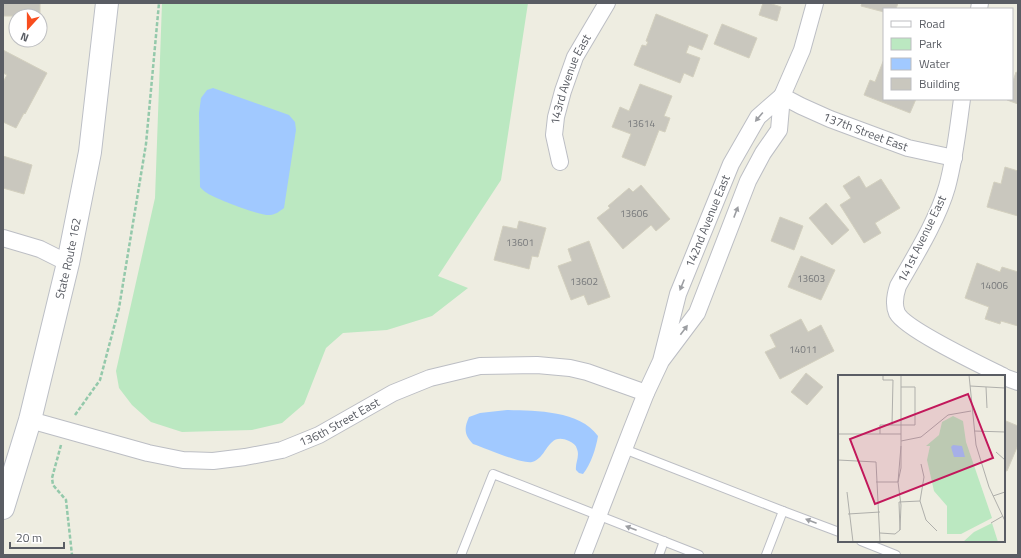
<svg xmlns="http://www.w3.org/2000/svg" width="1021" height="558" viewBox="0 0 1021 558" font-family="'Titillium Web',sans-serif">
<rect width="100%" height="100%" fill="#eeede1"/>
<!-- green -->
<polygon fill="#bbe8c1" points="162,3 528,3 501,180 438,276 468,288 432,316 387,330 343,333 326,348 304,404 282,423 252,430 182,432 151,422 132,405 119,388 116,371 155,198"/>
<!-- water -->
<g fill="#a1c9ff">
<path d="M 213,88 L 289,115 L 295,122 L 296,130 L 284,208 C 280,211 275,215 270,215 C 260,216 216,199 207,193 C 205,192 202,189 200,187 L 199,113 L 201,98 L 207,90 Z"/>
<path d="M 507,410 C 536,411 579,410 598,436 C 596,448 591,464 583,474 L 579,473 L 576,470 C 575,464 580,456 577,449 C 576,445 573,443 569,441 C 547,431 548,458 532,462 C 521,464 485,448 473,444 C 464,435 464,428 469,417 L 480,413 Z"/>
</g>
<!-- building -->
<g fill="#c9c7be" stroke="#d3d0bf">
<rect x="3" y="3" width="37" height="13"/>
<polygon points="763,3 769,3 781,7 777,21 759,15"/>
<polygon points="862,3 898,3 896,9 884,9 884,12 861,6"/>
<polygon points="656,14 708,35 702,50 689,45 686,53 700,58 693,77 684,73 680,83 634,65 642,45 646,46 648,42 646,41"/>
<polygon points="722,24 757,38 749,58 714,44"/>
<polygon points="3,50 47,73 25,114 24,113 16,128 3,122 3,82 7,75 3,73"/>
<polygon points="884,59 884,99 916,99 910,113 864,95 870,80 875,82"/>
<polygon points="1016,72 1018,73 1018,104 1007,100 1007,99 1012,99 1012,84"/>
<polygon points="640,84 672,96 664,116 670,118 665,132 659,130 645,166 622,157 631,134 612,127 620,107 629,111"/>
<polygon points="3,156 32,165 24,194 3,188"/>
<polygon points="1005,167 1018,171 1018,216 987,207 994,182 1001,184"/>
<polygon points="859,176 866,188 881,179 900,208 875,223 881,233 864,243 840,205 851,198 843,186"/>
<polygon points="641,185 670,219 656,231 651,225 623,249 597,218 610,208 608,206 629,188 633,192"/>
<polygon points="826,203 849,230 832,245 809,218"/>
<polygon points="780,217 803,226 794,250 771,241"/>
<polygon points="519,221 546,228 538,257 532,256 529,269 494,260 503,226 517,229"/>
<polygon points="589,241 610,297 588,305 584,295 571,300 558,266 572,261 568,249"/>
<polygon points="801,256 835,270 821,300 788,287"/>
<polygon points="977,263 1000,272 1002,267 1018,272 1018,326 1001,321 1000,324 985,319 989,307 965,298"/>
<polygon points="801,319 808,332 821,325 834,351 780,379 765,352 776,347 770,335"/>
<polygon points="806,373 823,387 807,405 791,392"/>
<polygon points="1006,421 1018,426 1018,445 1007,471 1004,470 1004,424"/>
</g>
<g fill="none" stroke-linecap="round" stroke-linejoin="round">
<!-- lane casing -->
<g stroke="#bcbec4" stroke-width="10">
<g id="lane">
<polyline points="624,449 783,511 766,555"/>
<polyline points="783,511 839,532"/>
<polyline points="861,541 896,555"/>
<polyline points="461,555 493,474 699,555"/>
<polyline points="659,555 664,541"/>
</g>
</g>
<!-- street casing -->
<g stroke="#bcbec4" stroke-width="18">
<g id="street">
<path id="s1" d="M 815,3 L 802,50 L 782,96 L 801,106 L 830,119 L 908,148 L 954,158"/>
<polyline points="979,9 980,3"/>
<path d="M 962,99 C 958,128 955,158 947,187 C 938,219 915,256 898,286 C 895,295 893,304 897,313 C 905,329 983,366 1003,376"/>
<path id="s2" d="M 560,162 L 554,135 L 556,117 L 563,91 L 575,57 L 607,3"/>
<polyline points="3,238 40,249 68,263"/>
<polyline points="1004,377 1018,382"/>
<path id="s3" d="M 30,420 L 148,453 L 183,460 L 213,461 L 245,457 L 282,450 L 319,435 L 393,393 L 430,378 L 480,366 L 537,365 L 570,368 L 587,372 L 646,393"/>
<path id="s4" d="M 583,555 L 631,431 L 646,393 L 661,361 L 678,294 L 731,164 L 758,117 L 782,96 L 779,130 L 763,153 L 748,181 L 697,313 L 661,361"/>
</g>
</g>
<!-- secondary casing -->
<g stroke="#bcbfc6" stroke-width="24">
<g id="secondary">
<path id="s5" d="M 3,508 L 30,420 L 68,263 L 90,152 L 107,3"/>
</g>
</g>
<!-- path -->
<g stroke="#94c9ab" stroke-width="2.5" stroke-dasharray="4 2" stroke-linecap="butt">
<polyline points="75,415 100,380 119,308 146,144 159,3"/>
<polyline points="61,445 52,478 53,485 66,500 72,555"/>
</g>
<!-- lane -->
<use href="#lane" stroke="#fff" stroke-width="8"/>
<!-- street -->
<use href="#street" stroke="#fff" stroke-width="16"/>
<!-- secondary -->
<use href="#secondary" stroke="#fff" stroke-width="22"/>
</g>
<!-- one-way arrows -->
<defs><path id="oneway-solid" d="M-6-.8H1V-3.2L6.5 0L1 3.2V.8H-6Z"/></defs>
<g fill="#9c9ea2">
<use href="#oneway-solid" transform="translate(759 117) rotate(130)"/>
<use href="#oneway-solid" transform="translate(736 212) rotate(-69)"/>
<use href="#oneway-solid" transform="translate(682 285) rotate(112)"/>
<use href="#oneway-solid" transform="translate(684 330) rotate(-53)"/>
<use href="#oneway-solid" transform="translate(811 521) rotate(-159)"/>
<use href="#oneway-solid" transform="translate(631 528) rotate(-159)"/>
</g>
<g text-anchor="middle" stroke-width="3" stroke-linejoin="round" paint-order="stroke">
<!-- number labels -->
<g font-size="10" fill="#76787a">
<text x="641" y="127">13614</text>
<text x="634" y="217">13606</text>
<text x="520" y="246">13601</text>
<text x="811" y="282">13603</text>
<text x="584" y="285">13602</text>
<text x="994" y="289">14006</text>
<text x="803" y="353">14011</text>
</g>
<!-- street labels -->
<g font-size="12" fill="#5a5d64" stroke="#fff">
<text dy="4" stroke="none"><textPath href="#s2" startOffset="86">143rd Avenue East</textPath></text>
<text dy="4" stroke="none"><textPath href="#s1" startOffset="190">137th Street East</textPath></text>
<text dy="4" stroke="none"><textPath href="#s4" startOffset="357">142nd Avenue East</textPath></text>
<text transform="translate(922 239) rotate(-64)" y="4">141st Avenue East</text>
<text dy="4" stroke="none"><textPath href="#s5" startOffset="258">State Route 162</textPath></text>
<text dy="4" stroke="none"><textPath href="#s3" startOffset="322">136th Street East</textPath></text>
</g>
</g>
<!-- overview -->
<g transform="translate(838 375)">
<rect width="167" height="167" fill="#eeede1"/>
<path d="M 115,41 L 125,46 L 128,67 L 154,143 L 123,159 L 109,159 L 109,131 L 96,116 L 89,85 L 92,71 L 88,71 L 101,60 L 104,47 ZM 154,148 L 160,167 L 125,167 L 136,157 Z" fill="#bbe8c1"/>
<path d="M 115,70 L 124,71 L 127,82 L 116,82 L 113,72 Z" fill="#a1c9ff"/>
<path fill="none" stroke="#afafab" stroke-width="1" d="M 45,0 L 45,5 L 55,5 L 54,50M 131,0 L 138,70 L 151,112 L 167,146M 132,11 L 167,13M 148,12 L 149,33M 136,56 L 167,57M 0,59 L 42,59M 63,59 L 42,59 L 42,50 L 77,50 L 77,12 L 63,12M 63,66 L 83,62 L 110,40 L 133,36M 63,71 L 60,107 L 63,93 L 63,0M 158,77 L 167,85M 0,85 L 38,87 L 42,167M 83,89 L 86,102 L 82,126 L 88,145 L 99,156M 38,107 L 60,107 L 63,130 L 62,155 L 57,159 L 42,158M 9,117 L 15,167M 155,121 L 167,117M 61,127 L 62,155M 61,127 L 82,126M 10,139 L 42,137M 153,148 L 165,141"/>
<path fill="#c2185b" fill-opacity="0.15" stroke="#c2185b" stroke-width="2" d="M 130,19 L 155,83 L 37,129 L 12,64 Z"/>
<rect width="167" height="167" fill="none" stroke="#5a5d64" stroke-width="2"/>
</g>
<!-- border -->
<rect width="1021" height="558" fill="none" stroke="#5a5d64" stroke-width="8"/>
<!-- legend -->
<rect x="883" y="8" width="130" height="92" fill="#ffffff" stroke="#bdbec1"/>
<rect x="891" y="21" width="20" height="6" fill="#ffffff" stroke="#bdbec1"/>
<text x="919" y="28" font-size="12" fill="#5a5d64">Road</text>
<rect x="891" y="38" width="20" height="12" fill="#bbe8c1" stroke="#bdbec1"/>
<text x="919" y="48" font-size="12" fill="#5a5d64">Park</text>
<rect x="891" y="58" width="20" height="12" fill="#a1c9ff" stroke="#bdbec1"/>
<text x="919" y="68" font-size="12" fill="#5a5d64">Water</text>
<rect x="891" y="78" width="20" height="12" fill="#c9c7be" stroke="#bdbec1"/>
<text x="919" y="88" font-size="12" fill="#5a5d64">Building</text>
<!-- north arrow -->
<g transform="translate(28 28) rotate(201)"><circle r="19" fill="#ffffff" stroke="#bdbec1"/>
<path d="M0-3L7 15L0 10L-7 15Z" fill="#f84d1e"/>
<text y="-6" font-size="11" font-weight="bold" text-anchor="middle" fill="#5a5d64">N</text>
</g>
<!-- scale -->
<path d="M10 542v6h54v-6" fill="none" stroke="#5a5d64" stroke-width="2"/>
<text x="16" y="542" font-size="12" fill="#5a5d64" stroke="#ffffff" stroke-width="3" paint-order="stroke">20 m</text>
</svg>
